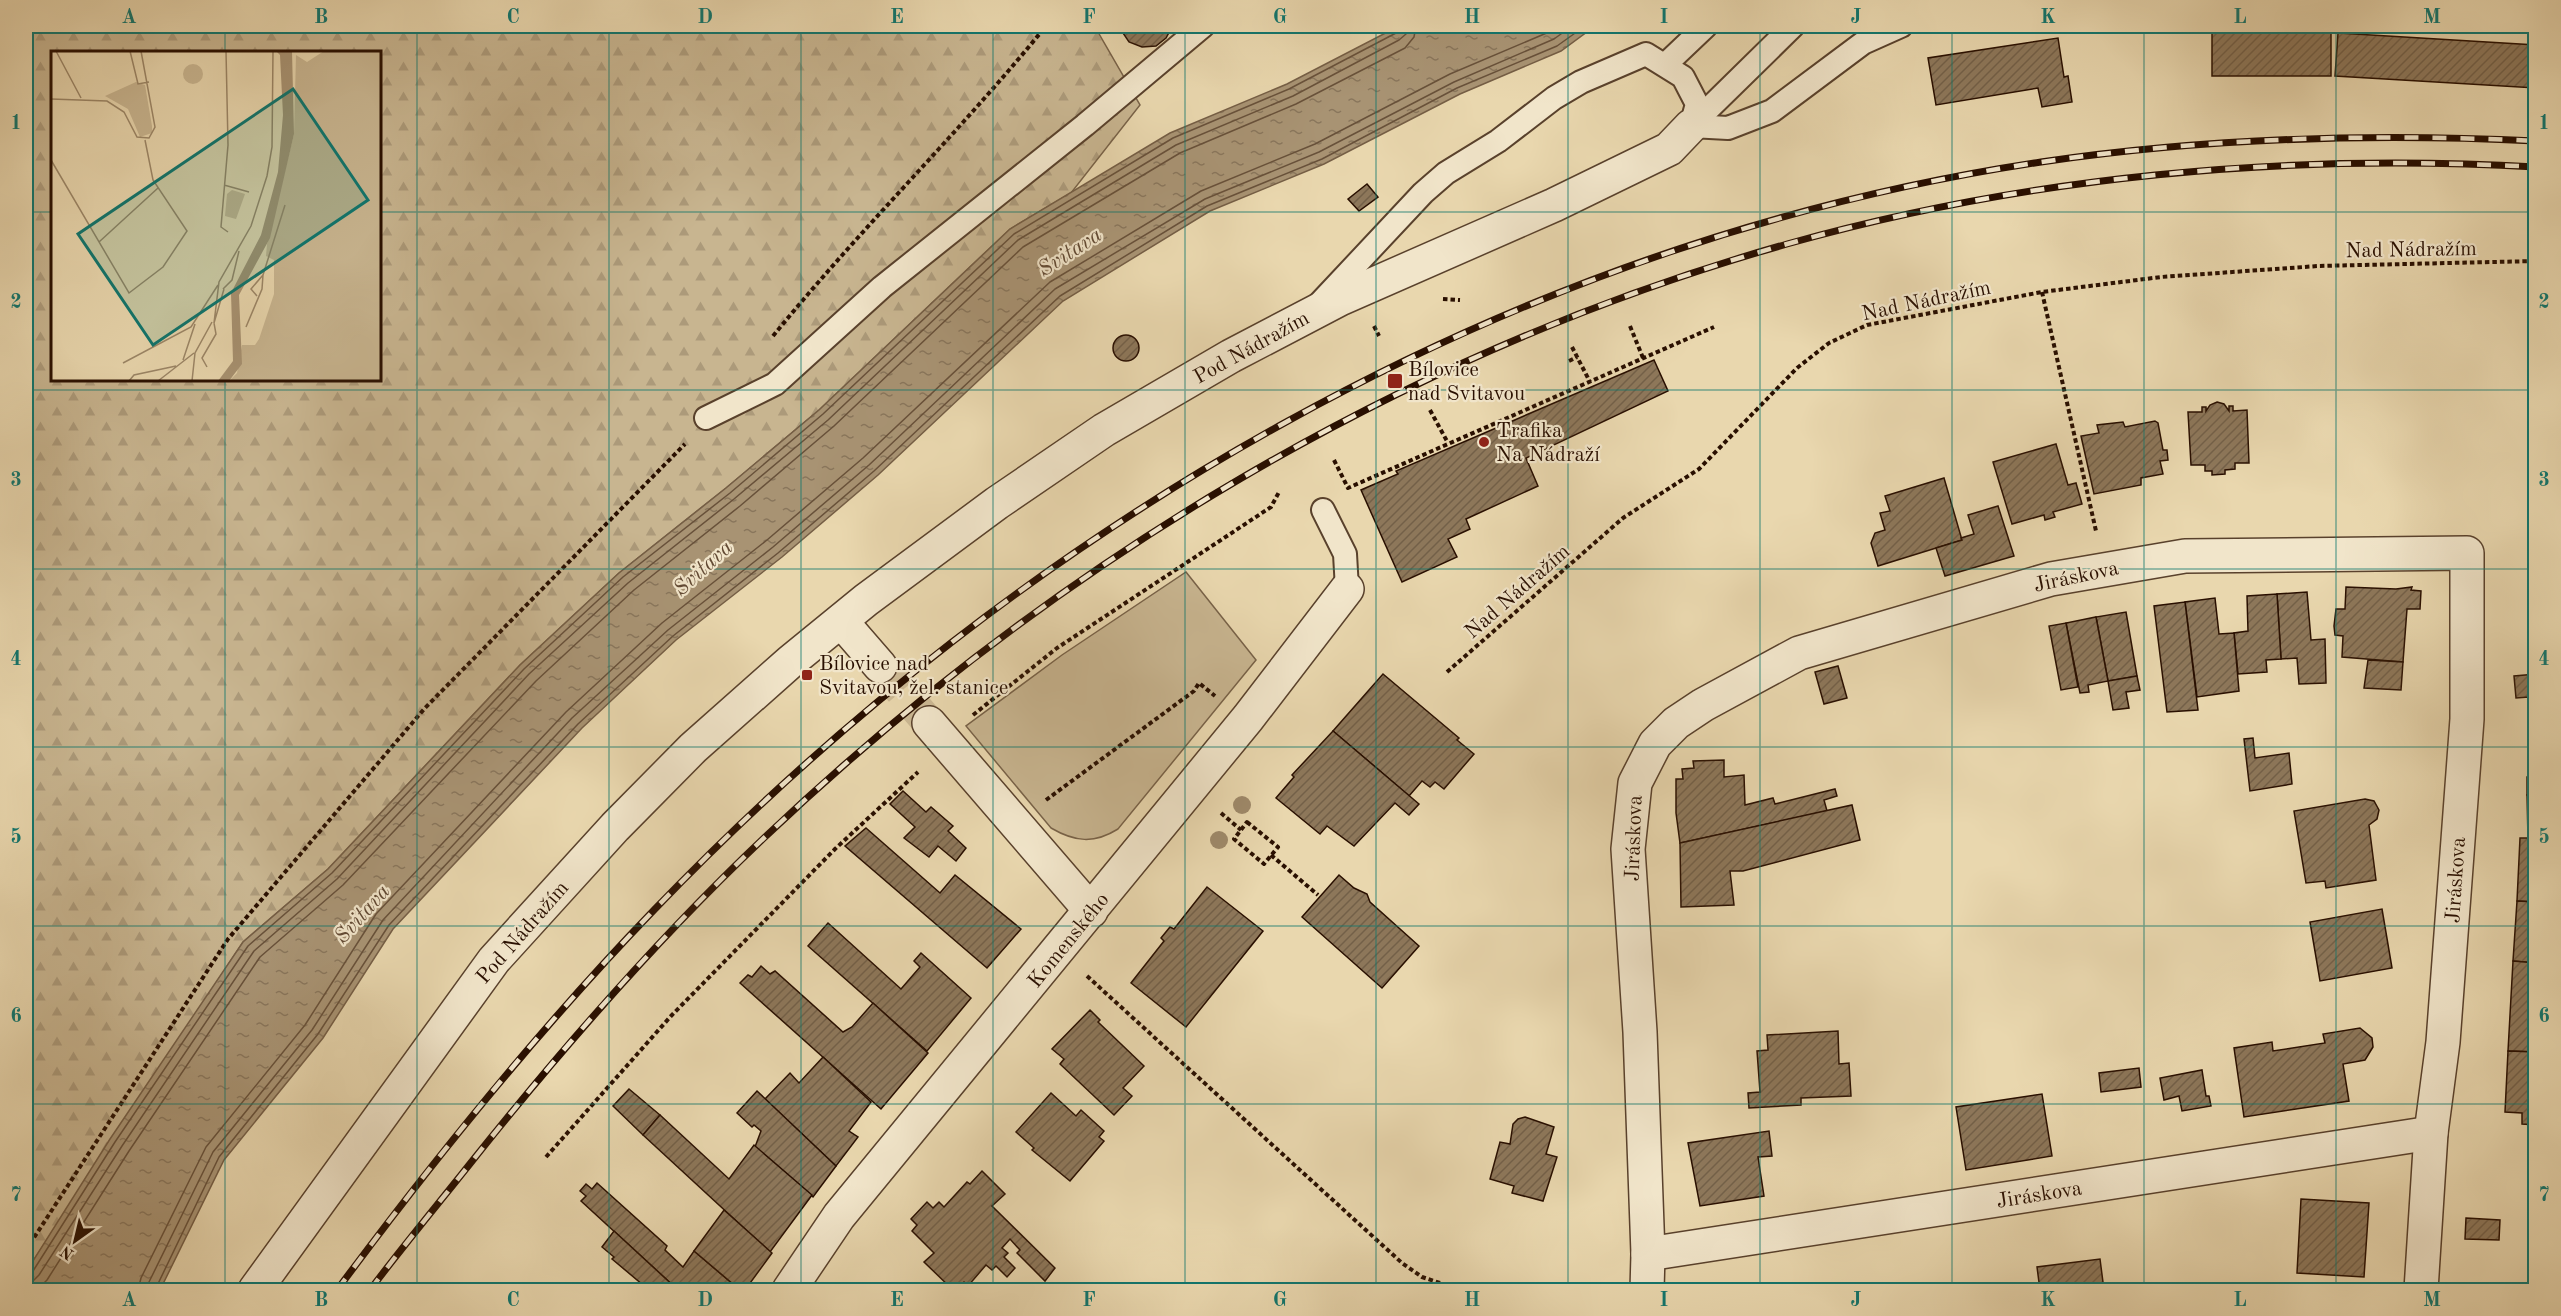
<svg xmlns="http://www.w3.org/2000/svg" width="2561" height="1316" viewBox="0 0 2561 1316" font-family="'Old Standard TT',serif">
<defs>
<pattern id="forest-firs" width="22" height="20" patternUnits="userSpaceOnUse" patternTransform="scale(1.5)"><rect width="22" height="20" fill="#c8b590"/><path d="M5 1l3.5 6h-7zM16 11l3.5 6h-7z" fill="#ac9a7a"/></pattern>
<pattern id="water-ripples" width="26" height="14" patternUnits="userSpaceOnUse" patternTransform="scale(1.5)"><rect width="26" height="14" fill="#a89373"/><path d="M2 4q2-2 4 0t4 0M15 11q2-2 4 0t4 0" fill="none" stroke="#89765c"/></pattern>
<pattern id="building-hatch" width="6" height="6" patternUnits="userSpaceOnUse" patternTransform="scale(1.5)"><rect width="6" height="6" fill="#8d775a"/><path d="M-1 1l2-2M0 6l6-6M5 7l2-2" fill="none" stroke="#736048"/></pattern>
</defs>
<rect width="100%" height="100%" fill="#e9d7ae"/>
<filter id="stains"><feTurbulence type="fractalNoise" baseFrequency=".00333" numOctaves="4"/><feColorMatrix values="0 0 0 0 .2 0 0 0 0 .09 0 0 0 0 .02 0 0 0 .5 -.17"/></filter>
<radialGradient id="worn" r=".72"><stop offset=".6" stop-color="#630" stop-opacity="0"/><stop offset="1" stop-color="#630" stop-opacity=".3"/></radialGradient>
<!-- forest -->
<path fill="url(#forest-firs)" stroke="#786248" stroke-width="1.5" fill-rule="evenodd" d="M 26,26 L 1103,26 L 1098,32 L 1140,105 L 1071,193 L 1010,229 L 819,410 L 726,488 L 619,573 L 520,665 L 328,869 L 243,942 L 26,1272 ZM 52,52 L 380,52 L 380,380 L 52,380 Z"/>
<!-- park -->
<path fill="#c8b590" stroke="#786248" stroke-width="1.5" d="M 1186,572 L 1256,660 L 1118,829 C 1094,844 1075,842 1051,828 L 966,726 L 1062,655 Z"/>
<!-- water -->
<polygon fill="url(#water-ripples)" stroke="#755e45" stroke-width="1.5" points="1399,26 1595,26 1561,51 1460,94 1324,164 1210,211 1063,301 878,475 782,557 676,640 582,728 393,929 323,1038 224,1160 160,1290 26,1290 26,1272 110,1139 243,942 328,869 520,665 619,573 726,488 819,410 1010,229 1170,133 1287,84"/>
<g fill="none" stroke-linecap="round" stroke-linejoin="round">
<!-- shore -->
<g stroke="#68513a" stroke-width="1.5">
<polyline points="26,1274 33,1271 115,1142 248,946 332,873 524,669 623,577 730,493 823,414 1014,234 1173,138 1289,89 1396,33 1400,26"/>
<polyline points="26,1281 34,1280 39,1275 122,1146 254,951 337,879 529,674 628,583 734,499 828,420 1018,240 1176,145 1293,96 1399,40 1406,34 1407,26"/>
<polyline points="29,1290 40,1287 47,1280 129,1151 260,957 343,885 536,681 634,590 740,506 834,426 1023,247 1180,153 1296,104 1405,48 1414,37 1416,26"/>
<polyline points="138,1290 141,1278 206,1147 305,1025 376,914 566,712 662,623 767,540 863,458 1050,282 1201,191 1315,144 1450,74 1549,32 1557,26"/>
<polyline points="147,1290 149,1282 213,1152 312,1030 383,920 572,718 668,630 773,547 869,465 1055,289 1205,199 1319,152 1454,82 1554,39 1572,26"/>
<polyline points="155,1290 219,1157 318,1034 389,925 578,724 673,636 778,553 874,471 1060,296 1207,206 1322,159 1457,88 1557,46 1585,26"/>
</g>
</g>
<!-- building -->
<g fill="url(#building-hatch)" stroke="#290f00" stroke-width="1.5">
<polygon points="1121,26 1172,26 1172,27 1166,38 1156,46 1142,47 1129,42 1121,30"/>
<polygon points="2212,31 2331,32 2331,76 2212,76"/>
<polygon points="2338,33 2536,45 2536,88 2335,76"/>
<polygon points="2058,38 2064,77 2068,76 2072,102 2042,107 2038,88 1936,105 1928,58"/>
<polygon points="1367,184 1378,197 1359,211 1348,199"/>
<circle cx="1126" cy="348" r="13"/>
<polygon points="1654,360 1668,391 1526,458 1538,486 1466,519 1470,529 1448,539 1457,557 1402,582 1361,490 1398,474 1396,471"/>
<polygon points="2217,402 2224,404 2229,411 2229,406 2233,406 2233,411 2247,410 2249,463 2235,463 2235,469 2225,470 2225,474 2212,475 2212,471 2205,471 2205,465 2191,465 2188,412 2202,412 2202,407 2206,407 2206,411 2210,405"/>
<polygon points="2155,421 2158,423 2163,450 2167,450 2168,460 2160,461 2163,474 2141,478 2141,485 2094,494 2081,436 2099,433 2097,425 2123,422 2125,427"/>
<polygon points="2056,444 2068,485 2076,483 2082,504 2053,512 2055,517 2045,520 2044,515 2012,524 1993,462"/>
<polygon points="1944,478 1962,540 1878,566 1871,543 1875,533 1885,530 1880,513 1890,511 1885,496"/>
<polygon points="1998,506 2014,556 1945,576 1936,548 1962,540 1961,538 1974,534 1968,515"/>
<polygon points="2346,587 2396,589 2412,587 2411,590 2421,591 2420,609 2407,609 2403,662 2342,657 2343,636 2335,635 2334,626 2336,609 2345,609"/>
<polygon points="2307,592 2311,640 2325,639 2326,683 2299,684 2297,658 2281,659 2277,594"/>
<polygon points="2277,594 2281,659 2266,660 2267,672 2238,674 2234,633 2248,631 2247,596"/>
<polygon points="2215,598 2219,634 2234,633 2239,691 2197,697 2185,602"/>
<polygon points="2185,602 2198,710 2167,712 2154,606"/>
<polygon points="2126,612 2137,676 2108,681 2096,617"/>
<polygon points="2096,617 2108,681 2088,685 2089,692 2080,693 2066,623"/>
<polygon points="2066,623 2078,687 2061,690 2049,626"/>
<polygon points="2368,660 2403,662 2401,690 2364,688"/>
<polygon points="1838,666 1847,698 1824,704 1815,672"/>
<polygon points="1383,674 1459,738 1457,740 1474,754 1444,789 1435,782 1430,787 1422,781 1409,796 1333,731"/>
<polygon points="2536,674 2536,748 2531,748 2529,697 2516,698 2514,676"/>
<polygon points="2137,676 2140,690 2126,692 2129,708 2113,710 2108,681"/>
<polygon points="1333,731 1419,804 1409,815 1395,803 1354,846 1327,826 1320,834 1276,798 1294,777 1292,775"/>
<polygon points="2253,738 2255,758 2289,753 2292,784 2250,791 2244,739"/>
<polygon points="2531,748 2536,748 2536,795 2527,795 2527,777 2531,777"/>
<polygon points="1724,760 1724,777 1744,775 1745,805 1773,798 1775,804 1835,789 1837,796 1824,800 1827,811 1680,843 1676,813 1676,779 1683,779 1682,769 1694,768 1693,761"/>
<polygon points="903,791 926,812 931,807 953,826 948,831 966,848 956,861 938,846 929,857 904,838 915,827 890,804"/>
<polygon points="2527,795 2536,795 2536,838 2528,838"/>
<polygon points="2365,799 2374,801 2379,810 2377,819 2369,825 2376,880 2326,888 2325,881 2306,883 2294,811"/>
<polygon points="1852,805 1860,840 1743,871 1730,871 1734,905 1681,907 1680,843"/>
<polygon points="866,828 940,893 955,875 1021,929 987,968 845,846"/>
<polygon points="2520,838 2536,838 2536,902 2517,901"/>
<polygon points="1339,875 1354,888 1367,894 1370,902 1419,946 1382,988 1302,917"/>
<polygon points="1207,887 1263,931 1186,1027 1131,983 1164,941 1161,938 1170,927 1174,929"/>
<polygon points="2517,901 2536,902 2536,963 2513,961"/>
<polygon points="2382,909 2392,968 2320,981 2310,922"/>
<polygon points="828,923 901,989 920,967 914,961 921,953 971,998 927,1051 808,946"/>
<polygon points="2513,961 2536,963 2536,1052 2508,1051"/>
<polygon points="761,966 770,974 775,971 843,1032 852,1027 873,1003 928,1053 881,1109 740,983 748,975 752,977"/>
<polygon points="1090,1010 1100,1020 1098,1022 1144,1066 1123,1088 1132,1096 1114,1115 1060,1064 1064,1059 1052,1049"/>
<polygon points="2360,1028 2372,1038 2373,1047 2365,1060 2343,1064 2349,1101 2244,1117 2234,1048 2272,1042 2273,1051 2325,1043 2323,1034"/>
<polygon points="1838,1031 1839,1064 1849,1063 1851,1096 1801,1098 1801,1105 1749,1108 1748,1093 1760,1092 1757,1051 1768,1050 1767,1035"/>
<polygon points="2508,1051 2536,1052 2536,1125 2522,1124 2522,1113 2505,1112"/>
<polygon points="823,1057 871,1102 849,1131 858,1137 836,1166 765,1099 790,1073 799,1083"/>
<polygon points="2139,1068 2141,1087 2101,1092 2099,1073"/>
<polygon points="2202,1070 2206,1096 2209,1096 2211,1106 2182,1111 2179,1096 2164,1100 2160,1078"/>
<polygon points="629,1089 660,1115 643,1135 613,1106"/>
<polygon points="757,1091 836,1166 813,1197 755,1147 761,1131 754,1125 752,1127 737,1113"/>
<polygon points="1051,1093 1076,1116 1081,1110 1104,1131 1099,1137 1104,1141 1070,1181 1032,1150 1034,1148 1016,1132"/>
<polygon points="2042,1094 2052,1156 1966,1170 1956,1107"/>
<polygon points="660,1115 729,1179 754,1145 812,1195 770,1252 643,1135"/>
<polygon points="1525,1117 1554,1127 1546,1154 1557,1157 1543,1201 1512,1193 1514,1186 1490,1179 1500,1142 1510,1144 1513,1124 1518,1119"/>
<polygon points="1769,1131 1772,1156 1758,1157 1764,1196 1700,1206 1688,1143"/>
<polygon points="982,1171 1005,1194 992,1206 1055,1268 1045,1281 1017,1253 1020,1250 1010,1239 1002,1248 1008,1253 1004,1257 1015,1268 1007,1277 996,1266 992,1270 986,1265 968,1286 964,1282 956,1290 953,1290 924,1262 934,1253 912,1231 917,1225 911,1219 927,1202 933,1208 939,1202 944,1207 967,1182 970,1184"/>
<polygon points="597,1183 667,1246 665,1250 683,1267 694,1251 740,1290 678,1290 581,1201 586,1196 580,1191 586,1184 592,1189"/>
<polygon points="2301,1199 2369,1203 2364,1277 2297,1273"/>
<polygon points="724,1210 772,1253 745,1290 740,1290 694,1251"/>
<polygon points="2466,1218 2500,1220 2499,1240 2465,1239"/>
<polygon points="614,1231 678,1290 649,1290 612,1259 614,1257 602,1247"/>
<polygon points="2100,1259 2104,1290 2040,1290 2037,1267"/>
</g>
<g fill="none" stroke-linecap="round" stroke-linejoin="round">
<!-- street-tunnel -->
<polyline stroke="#ccb994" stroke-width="33" stroke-dasharray="33 16" stroke-linecap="butt" points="880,666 929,723"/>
<!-- lane casing -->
<g stroke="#59412c" stroke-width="26">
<g id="lane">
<polyline points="1666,64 1706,26"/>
<polyline points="1691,126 1728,128 1772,111 1863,43 1901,26"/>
<polyline points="1691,126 1793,26"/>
<polyline points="1319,304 1423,193 1446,173 1498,141 1554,98 1581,82 1646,54 1683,77 1697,104 1691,126"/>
<polyline points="706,418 775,384 882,287 1085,125 1203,26"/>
<polyline points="1323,510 1345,554 1347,589"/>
</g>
</g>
<!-- street casing -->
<g stroke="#59412c" stroke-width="36">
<g id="street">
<polyline points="841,621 880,666"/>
<polyline points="929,723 1091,911"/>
<polyline points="1648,1254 2431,1133"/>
<polyline points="255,1290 494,960 615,827 693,748 790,662 866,600 997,503 1104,430 1231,356 1340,299 1554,205 1669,149 1691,126"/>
<polyline points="789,1290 839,1216 1248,718 1347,589"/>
<polyline points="1647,1290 1648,1254 1640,1032 1628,849 1635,783 1655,744 1676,723 1703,705 1799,653 2051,579 2185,556 2467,553 2467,719 2443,1042 2431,1133 2421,1290"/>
</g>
</g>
<!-- path -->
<g stroke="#290f00" stroke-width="4" stroke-dasharray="4.5 3" stroke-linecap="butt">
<polyline points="2042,292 2096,531"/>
<polyline points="1443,299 1460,300"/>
<polyline points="1374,326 1379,336"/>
<polyline points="1630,326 1643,358"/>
<path d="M 773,336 C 860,229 959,133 1046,26"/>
<polyline points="1572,347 1590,382"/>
<polyline points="1569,361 1577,357"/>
<polyline points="1430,410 1448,443"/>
<polyline points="1334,460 1348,488 1714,327"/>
<polyline points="1447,672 1623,518 1699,469 1797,368 1829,343 1867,325 2042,292 2161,277 2318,266 2536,261"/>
<polyline points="973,715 1057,648 1271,507 1279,492"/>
<polyline points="1046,800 1194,691 1199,683 1215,696"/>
<polyline points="1221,813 1241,830"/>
<polygon points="1247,822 1278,847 1264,864 1234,839"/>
<polyline points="1271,855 1318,895"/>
<polyline points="1087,976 1402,1263 1422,1277 1461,1290"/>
<polyline points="546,1157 671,1016 835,849 918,772"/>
<polyline points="26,1250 228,939 425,708 685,444"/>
</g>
<!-- lane -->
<use href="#lane" stroke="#f1e5ca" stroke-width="22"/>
<!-- street -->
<use href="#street" stroke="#f1e5ca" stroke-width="33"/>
<!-- rail casing -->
<g stroke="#290f00" stroke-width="7">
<g id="rail">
<path d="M 337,1290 C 435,1158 540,1028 654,910 C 1023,526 1510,241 2041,162 C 2205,138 2370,133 2536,141"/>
<path d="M 370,1290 C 403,1246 439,1203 473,1160 C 564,1046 660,936 765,837 C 1053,564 1404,352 1787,244 C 2029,176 2284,153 2536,167"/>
</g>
</g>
<!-- rail -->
<use href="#rail" stroke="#f1e5ca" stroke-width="4.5" stroke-dasharray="14" stroke-linecap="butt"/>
</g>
<!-- trees -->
<g fill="#9e896a">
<circle cx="1242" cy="805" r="9"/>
<circle cx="1219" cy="840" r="9"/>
</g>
<!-- grid -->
<path fill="none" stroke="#0f766e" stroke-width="1.5" stroke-opacity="0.55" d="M 225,26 L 225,52M 417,26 L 417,1290M 609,26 L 609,1290M 801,26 L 801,1290M 993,26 L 993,1290M 1185,26 L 1185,1290M 1376,26 L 1376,1290M 1568,26 L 1568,1290M 1760,26 L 1760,1290M 1952,26 L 1952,1290M 2144,26 L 2144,1290M 2336,26 L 2336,1290M 26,212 L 52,212M 380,212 L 2536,212M 225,380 L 225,1290M 26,390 L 2536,390M 26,569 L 2536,569M 26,747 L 2536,747M 26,926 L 2536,926M 26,1104 L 2536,1104"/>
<!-- markers -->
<g fill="#8f2418" stroke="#f1e5ca" stroke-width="2">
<rect x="1387" y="373" width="16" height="16" rx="3"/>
<circle cx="1484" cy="442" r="6"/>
<rect x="801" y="669" width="12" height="12" rx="3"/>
</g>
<g text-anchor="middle" stroke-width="4.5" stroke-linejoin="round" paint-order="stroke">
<!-- street labels -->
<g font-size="21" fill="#290f00" stroke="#f1e5ca">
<text transform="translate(2411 249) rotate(-1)" y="7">Nad Nádražím</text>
<text transform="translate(1926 300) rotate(-12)" y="7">Nad Nádražím</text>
<text transform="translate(1251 347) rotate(-29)" y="7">Pod Nádražím</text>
<text transform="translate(2076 576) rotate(-12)" y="7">Jiráskova</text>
<text transform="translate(1517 591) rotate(-41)" y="7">Nad Nádražím</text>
<text transform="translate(1633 838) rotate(-88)" y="7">Jiráskova</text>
<text transform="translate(2455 880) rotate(-86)" y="7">Jiráskova</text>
<text transform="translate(522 932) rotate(-49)" y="7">Pod Nádražím</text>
<text transform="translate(1068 940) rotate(-51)" y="7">Komenského</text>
<text transform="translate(2039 1194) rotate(-9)" y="7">Jiráskova</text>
</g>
<!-- poi labels -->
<g font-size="21" fill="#290f00" stroke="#f1e5ca" text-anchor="start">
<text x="1408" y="376">Bílovice<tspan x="1408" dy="24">nad Svitavou</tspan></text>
<text x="1496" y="437">Trafika<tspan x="1496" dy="24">Na Nádraží</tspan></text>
<text x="819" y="670">Bílovice nad<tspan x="819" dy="24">Svitavou, žel. stanice</tspan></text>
</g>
<!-- water labels -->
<g font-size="22" font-style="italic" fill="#624a34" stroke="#f1e5ca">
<text transform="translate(1069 251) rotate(-33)" y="8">Svitava</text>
<text transform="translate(702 567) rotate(-42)" y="8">Svitava</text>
<text transform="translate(361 913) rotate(-48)" y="8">Svitava</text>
</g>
</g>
<!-- overview -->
<g transform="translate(51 51)">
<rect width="330" height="330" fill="#e9d7ae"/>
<path d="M 273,0 L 330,0 L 330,330 L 178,330 L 186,322 L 191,294 L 204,294 L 208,288 L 223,243 L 223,209 L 215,205 L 216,193 L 243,83 L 245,4 L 256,11 Z" fill="#c8b590"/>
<path d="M132 23a10 10 0 1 1 20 0a10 10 0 1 1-20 0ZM 85,31 L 94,34 L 101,75 L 101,82 L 89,86 L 77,58 L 54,45 ZM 181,139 L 194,143 L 185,168 L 174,165 L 176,143 Z" fill="#c8b590"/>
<path d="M 225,0 L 241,0 L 243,83 L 219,187 L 188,244 L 191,313 L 178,330 L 167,330 L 182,310 L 180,242 L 210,184 L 227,121 L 232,64 L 229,4 Z" fill="#a89373"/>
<path fill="none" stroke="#9c8768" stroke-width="1.5" d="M 5,0 L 30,47M 79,0 L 87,33 L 98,31M 175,0 L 177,94 L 170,176 L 177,181M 0,48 L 56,50 L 73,61 L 86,86 L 98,87 L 104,76 L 90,0M 0,109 L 78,242 L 112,216 L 136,180 L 102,129 L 94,89M 173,134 L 198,141M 48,191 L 107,137M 172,238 L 181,229 L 188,200M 173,238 L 163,272 L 168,231 L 200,175 L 216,125 L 221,96 L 222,0M 206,245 L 200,238 L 212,224M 195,276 L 211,238 L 212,224 L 234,154M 132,309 L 144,273M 72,312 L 140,276 L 167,234M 156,316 L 151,307 L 165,283 L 163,272M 78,330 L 83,324 L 125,315M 107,330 L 143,302M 141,330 L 144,302 L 161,271"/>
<path fill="#0f766e" fill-opacity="0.15" stroke="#0f766e" stroke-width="3" d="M 242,38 L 317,149 L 102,294 L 27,183 Z"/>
<rect width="330" height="330" fill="none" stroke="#290f00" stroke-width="3"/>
</g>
<!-- margin -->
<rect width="2561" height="1316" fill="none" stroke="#e9d7ae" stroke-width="66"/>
<!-- north arrow -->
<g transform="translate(75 1241) rotate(214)" stroke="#f1e5ca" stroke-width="4.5" paint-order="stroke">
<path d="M0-4.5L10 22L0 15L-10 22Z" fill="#290f00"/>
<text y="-9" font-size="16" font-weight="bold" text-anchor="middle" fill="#290f00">N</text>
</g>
<rect x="33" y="33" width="2495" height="1250" fill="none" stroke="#0f766e" stroke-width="2"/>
<g font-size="20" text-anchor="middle" font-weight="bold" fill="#0f766e">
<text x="129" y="23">A</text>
<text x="321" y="23">B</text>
<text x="513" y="23">C</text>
<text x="705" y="23">D</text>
<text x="897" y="23">E</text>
<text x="1089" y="23">F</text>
<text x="1280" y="23">G</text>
<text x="1472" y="23">H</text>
<text x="1664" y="23">I</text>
<text x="1856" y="23">J</text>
<text x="2048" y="23">K</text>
<text x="2240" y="23">L</text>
<text x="2432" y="23">M</text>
<text x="16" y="129">1</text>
<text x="2544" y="129">1</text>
<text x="16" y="308">2</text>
<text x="2544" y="308">2</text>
<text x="16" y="486">3</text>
<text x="2544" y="486">3</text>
<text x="16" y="665">4</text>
<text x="2544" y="665">4</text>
<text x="16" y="843">5</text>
<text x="2544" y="843">5</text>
<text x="16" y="1022">6</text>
<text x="2544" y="1022">6</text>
<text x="16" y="1201">7</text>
<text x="2544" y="1201">7</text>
<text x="129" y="1306">A</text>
<text x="321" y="1306">B</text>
<text x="513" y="1306">C</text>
<text x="705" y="1306">D</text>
<text x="897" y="1306">E</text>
<text x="1089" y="1306">F</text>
<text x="1280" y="1306">G</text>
<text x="1472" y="1306">H</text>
<text x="1664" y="1306">I</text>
<text x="1856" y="1306">J</text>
<text x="2048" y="1306">K</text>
<text x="2240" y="1306">L</text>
<text x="2432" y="1306">M</text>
</g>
<rect width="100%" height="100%" filter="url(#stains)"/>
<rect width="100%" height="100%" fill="url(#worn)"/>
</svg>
